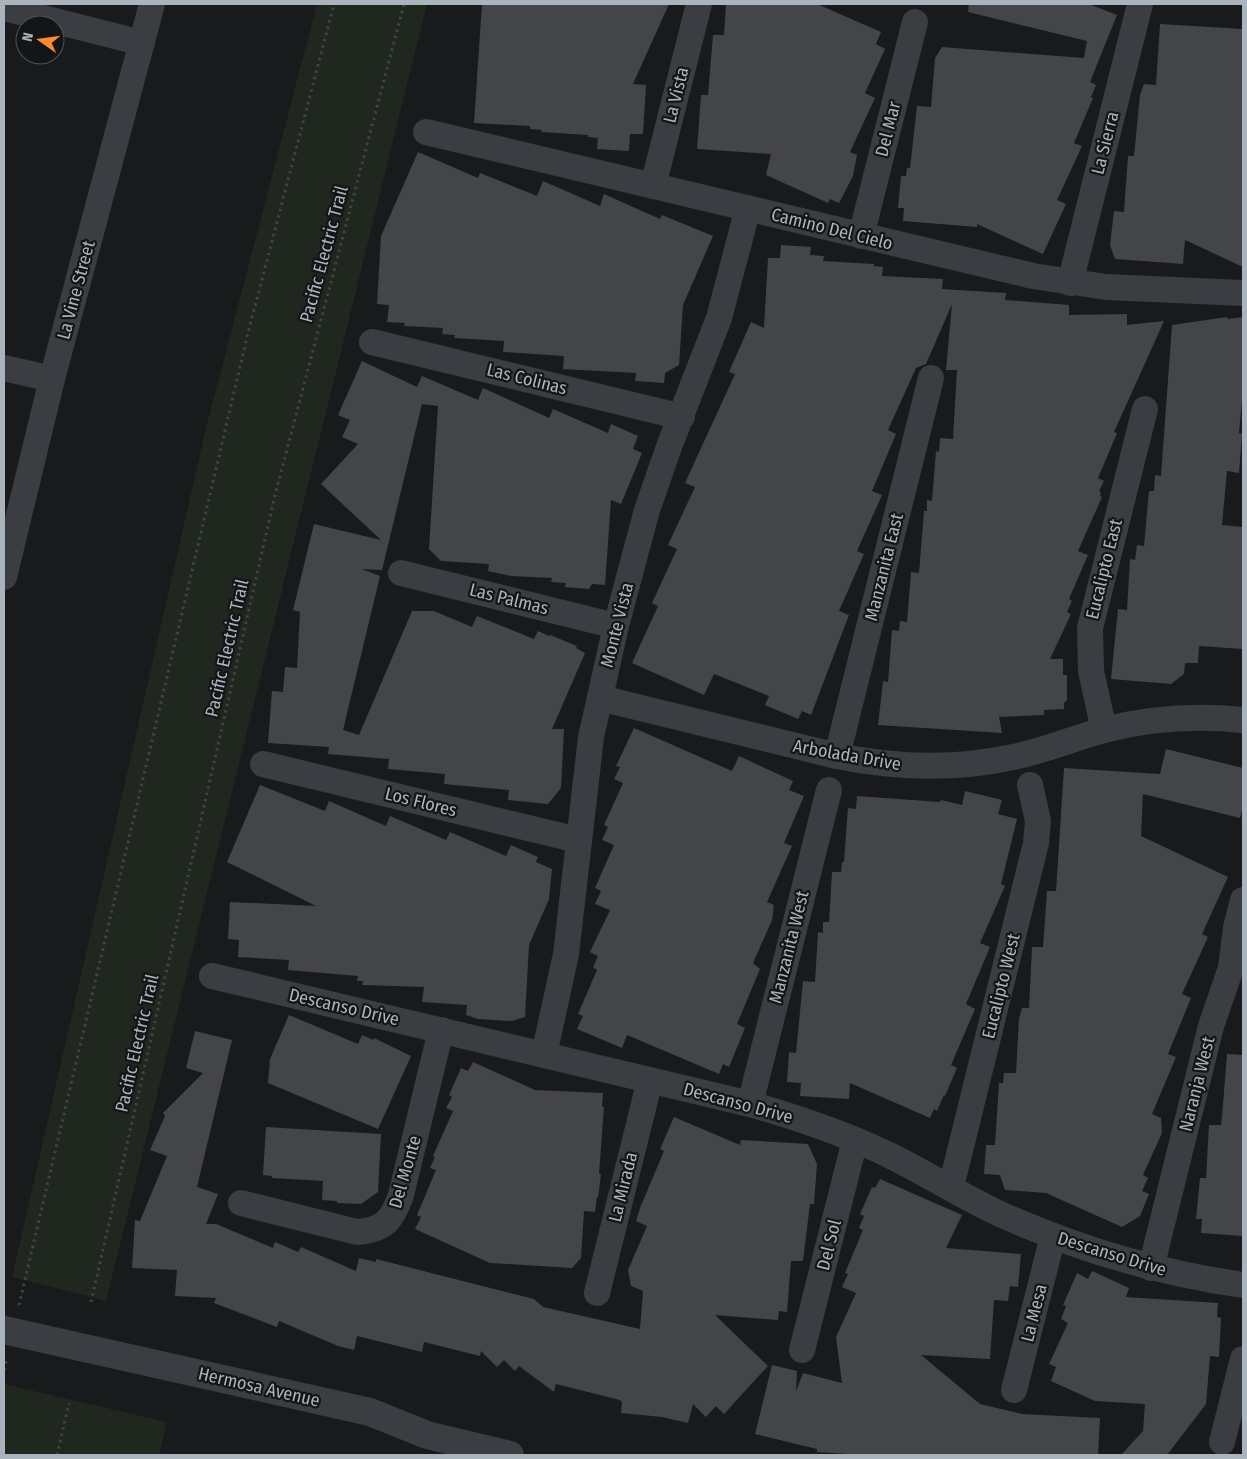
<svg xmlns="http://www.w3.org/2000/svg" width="1247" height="1459" viewBox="0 0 1247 1459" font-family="'Fira Sans Condensed',sans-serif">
<rect width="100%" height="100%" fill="#191a1c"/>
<!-- green -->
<g fill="#1f271e">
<polygon points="317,4 427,4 106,1301 12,1277 206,428"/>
<polygon points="4,1384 167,1422 159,1455 4,1455"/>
</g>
<!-- building -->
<g fill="#434549">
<polygon points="482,4 669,4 633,84 646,85 643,134 630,134 629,151 597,149 598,138 588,137 588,135 541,132 542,130 530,129 530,126 474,123"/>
<polygon points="726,4 817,4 881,32 876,44 885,49 865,93 875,98 850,152 857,155 853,176 839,203 830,199 828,203 766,175 771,154 697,149 701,95 708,95 713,35 724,35"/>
<polygon points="969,4 1089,4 1117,15 1090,82 1096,85 1091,97 1093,98 1074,143 1082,146 1057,200 1066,204 1043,254 977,224 977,227 903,221 904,208 898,208 901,176 906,176 907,168 910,168 917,106 931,107 935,58 942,47 1084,58 1087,41 968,12"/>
<polygon points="1160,24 1243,29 1243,267 1185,240 1183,264 1115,259 1110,245 1114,211 1124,212 1128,156 1134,156 1140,95 1144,84 1156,85"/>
<polygon points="418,152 478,178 480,173 537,196 543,181 600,206 604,194 660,219 662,215 713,236 683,305 679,365 665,373 664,383 635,381 636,373 563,369 564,356 503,352 504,341 454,338 455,335 442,334 443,328 404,326 405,323 387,322 389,305 377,304 381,236"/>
<polygon points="781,245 811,247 810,255 824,256 823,261 874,264 874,266 883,267 882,276 943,279 942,289 1006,293 1005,300 1069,305 1069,315 1127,314 1127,325 1164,321 1114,432 1117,433 1098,478 1104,481 1099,491 1101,492 1100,496 1102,497 1078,551 1088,555 1069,599 1072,601 1067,612 1071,614 1050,659 1063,659 1063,675 1067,675 1067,700 1064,703 1064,709 1044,710 1044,715 999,717 1002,733 878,725 883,681 888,682 892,630 899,631 900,621 907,622 911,572 919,573 924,511 927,511 927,500 932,501 936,451 939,452 940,438 953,439 957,370 946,370 952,304 926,364 916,368 888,430 896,434 872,491 882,495 857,551 864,554 839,611 849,615 811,715 802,711 798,719 765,705 769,696 714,674 704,695 632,663 658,606 652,603 677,549 668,545 695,487 685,483 735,374 729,372 751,322 764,328 768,258 780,258"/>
<polygon points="1227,317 1228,319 1243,317 1243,388 1239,433 1242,434 1239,473 1227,471 1222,525 1243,527 1243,649 1199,646 1198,663 1185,663 1184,674 1171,684 1111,679 1118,609 1127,610 1130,559 1135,560 1137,545 1144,546 1149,491 1154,491 1155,475 1161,476 1172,325"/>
<polygon points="362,361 417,387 422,376 478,400 483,388 549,418 553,409 608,433 611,424 638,436 633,449 642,453 621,504 611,500 605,585 592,584 589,589 565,587 566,583 551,582 552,578 511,576 488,571 489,564 441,561 429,549 438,406 422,404 382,570 362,569 380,576 343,730 359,735 412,611 434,611 472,627 477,616 534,639 538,631 549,636 550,635 577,646 576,648 585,653 552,729 564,729 561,788 548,804 508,800 509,790 444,784 445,774 388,769 389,759 328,754 329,747 268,743 272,691 283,692 285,667 297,668 300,612 293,610 314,524 381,540 321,484 358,444 342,437 350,420 338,415"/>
<polygon points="634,728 732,771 739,756 793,781 789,790 804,796 784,843 792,846 767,902 774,905 772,920 753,963 760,969 737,1024 745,1028 729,1067 723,1064 719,1074 627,1035 622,1048 577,1029 583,1016 578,1014 597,970 593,967 598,956 590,952 610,910 595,904 601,891 595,888 614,845 602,840 608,827 604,825 623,783 614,779 620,767 616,766"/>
<polygon points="1166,749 1243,768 1243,806 1240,818 1143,794 1141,836 1228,877 1202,934 1208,937 1182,994 1191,998 1168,1054 1176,1057 1152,1114 1161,1118 1162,1133 1143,1175 1148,1178 1142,1191 1149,1194 1140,1216 1122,1227 1046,1193 1005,1190 1000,1175 984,1174 986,1145 995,1145 999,1083 1003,1083 1004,1073 1016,1073 1019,1019 1022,1008 1029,1008 1032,947 1043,947 1047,891 1056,891 1064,768 1160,774"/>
<polygon points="260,785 325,811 329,801 386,826 390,816 446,840 450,832 506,856 511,845 538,857 536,862 552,869 549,899 529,945 525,1017 512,1021 478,1019 466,1015 467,1005 422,1002 424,987 362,985 363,981 357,981 358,976 288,970 289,960 238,957 239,940 228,939 230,902 316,906 227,862"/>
<polygon points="965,791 1002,800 998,814 1017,819 1001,884 1005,886 980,943 990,947 966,1004 975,1009 951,1065 957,1068 945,1096 944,1095 937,1111 934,1109 930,1118 850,1083 849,1099 800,1096 801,1083 787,1082 789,1052 796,1053 803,981 815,982 818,932 823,933 823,922 829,922 832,872 841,872 842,862 844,862 848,808 856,809 857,796 940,802 941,800 962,805"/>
<polygon points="289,1015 358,1044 362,1035 373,1040 374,1038 411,1056 378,1129 268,1083 270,1059"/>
<polygon points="195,1031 232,1040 197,1187 218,1194 206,1224 216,1224 273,1248 275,1242 298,1252 301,1247 356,1271 359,1258 376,1262 376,1259 534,1299 543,1307 640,1329 643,1291 631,1286 628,1270 647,1226 636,1221 640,1208 664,1151 660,1149 674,1117 740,1145 741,1140 808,1144 817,1164 814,1204 810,1204 803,1261 791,1261 787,1312 779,1311 778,1320 715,1315 768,1366 724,1414 716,1406 706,1417 693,1404 688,1423 662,1417 621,1413 622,1402 620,1400 556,1384 554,1392 519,1366 515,1371 504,1360 497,1367 481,1351 480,1356 424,1342 422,1352 357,1336 354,1350 338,1346 279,1321 277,1327 214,1303 216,1298 175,1296 177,1270 132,1268 135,1220 140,1221 167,1156 150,1150 165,1116 163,1113 203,1073 186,1068"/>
<polygon points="1227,1054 1243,1055 1243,1236 1201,1233 1202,1219 1196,1219 1200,1178 1206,1178 1209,1125 1221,1125 1222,1117"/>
<polygon points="473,1062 535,1090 603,1093 602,1107 604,1107 599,1174 601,1174 598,1198 597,1197 595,1212 584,1211 581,1258 572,1268 490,1263 415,1229 421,1217 417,1215 436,1170 430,1168 435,1157 433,1156 453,1111 446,1108 452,1097 449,1095 461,1068 468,1071"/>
<polygon points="266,1127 381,1134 378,1192 361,1204 337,1203 337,1201 322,1200 323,1181 272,1178 272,1176 263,1175"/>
<polygon points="880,1179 962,1215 946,1248 1021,1254 1018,1287 1010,1286 1008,1301 994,1300 990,1359 921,1355 980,1404 1022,1414 1100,1418 1098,1455 864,1455 817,1452 817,1449 755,1434 772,1365 797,1371 796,1391 803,1373 842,1383 836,1337 856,1293 842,1287 848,1274 845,1273 863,1230 859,1228 864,1216 860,1214 872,1187 875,1188"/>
<polygon points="1092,1271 1129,1288 1126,1297 1218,1303 1217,1317 1221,1318 1219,1357 1210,1356 1206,1404 1167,1455 1121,1455 1143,1431 1145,1404 1095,1401 1051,1381 1056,1367 1049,1364 1068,1323 1061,1319 1066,1306 1063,1305 1077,1273 1088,1279"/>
</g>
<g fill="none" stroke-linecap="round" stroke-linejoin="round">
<!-- path -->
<g stroke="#404448" stroke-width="3" stroke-dasharray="2.5 4" stroke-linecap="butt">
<polyline points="91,1302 275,495 404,4"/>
<polyline points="19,1305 248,333 334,4"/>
<polyline points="4,1370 7,1358"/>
<polyline points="57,1455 69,1403"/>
</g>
<!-- minor -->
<g stroke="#3a3d41" stroke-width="26">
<polyline points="4,8 142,43"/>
<polyline points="426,132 1033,276 1106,287 1243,293"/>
<polyline points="653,186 699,4"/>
<polyline points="861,236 915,22"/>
<polyline points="1070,283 1140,4"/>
<polyline points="372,342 682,417"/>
<polyline points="4,368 52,379"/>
<polyline points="401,573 616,626"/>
<polyline points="4,577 52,379 152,4"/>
<path d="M 600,698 L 837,756 C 896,768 954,770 1013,757 C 1044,751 1074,738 1104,730 C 1150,718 1196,715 1243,720"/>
<polyline points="1104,730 1091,671 1090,628 1145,409"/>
<polyline points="837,756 931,378"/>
<polyline points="263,764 578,840"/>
<path d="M 212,976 L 750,1104 C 799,1118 847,1134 893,1157 C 929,1175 963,1197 1000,1214 C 1078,1249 1158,1273 1243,1285"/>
<polyline points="544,1055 566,954 591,737 616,626 647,510 670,444 719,318 748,208"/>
<polyline points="750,1104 829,790"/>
<polyline points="951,1187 1036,843 1038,821 1030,785"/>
<path d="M 241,1203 L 357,1232 C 385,1230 392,1220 401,1195 L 441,1030"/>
<polyline points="1151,1268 1211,1026 1231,968 1236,928 1243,900"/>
<polyline points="597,1293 650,1080"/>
<polyline points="802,1350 855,1140"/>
<polyline points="1014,1390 1053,1236"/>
<polyline points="1222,1442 1243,1359"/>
</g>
<!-- tertiary -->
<polyline stroke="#3a3d41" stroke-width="28" points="4,1330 370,1412 427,1435 510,1455"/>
</g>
<g text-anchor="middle" stroke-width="4.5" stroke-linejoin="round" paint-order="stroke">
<!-- street labels -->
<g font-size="18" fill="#abb4bc" stroke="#141517">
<text transform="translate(676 95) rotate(-76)" y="6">La Vista</text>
<text transform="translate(888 129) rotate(-76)" y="6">Del Mar</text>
<text transform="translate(1105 143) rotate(-76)" y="6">La Sierra</text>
<text transform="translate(832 229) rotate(14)" y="6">Camino Del Cielo</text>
<text transform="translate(324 254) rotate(-75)" y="6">Pacific Electric Trail</text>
<text transform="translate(76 290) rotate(-75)" y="6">La Vine Street</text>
<text transform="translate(527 379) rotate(14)" y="6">Las Colinas</text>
<text transform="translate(884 567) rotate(-76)" y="6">Manzanita East</text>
<text transform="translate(1104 569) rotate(-76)" y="6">Eucalipto East</text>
<text transform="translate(509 599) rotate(14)" y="6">Las Palmas</text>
<text transform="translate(617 625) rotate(-76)" y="6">Monte Vista</text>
<text transform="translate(227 648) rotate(-77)" y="6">Pacific Electric Trail</text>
<text transform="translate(847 755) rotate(10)" y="6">Arbolada Drive</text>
<text transform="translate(421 802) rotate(14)" y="6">Los Flores</text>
<text transform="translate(789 947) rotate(-76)" y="6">Manzanita West</text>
<text transform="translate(1001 986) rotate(-76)" y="6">Eucalipto West</text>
<text transform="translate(344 1007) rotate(13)" y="6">Descanso Drive</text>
<text transform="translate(137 1043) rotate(-77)" y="6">Pacific Electric Trail</text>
<text transform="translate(1197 1084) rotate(-76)" y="6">Naranja West</text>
<text transform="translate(738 1103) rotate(15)" y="6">Descanso Drive</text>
<text transform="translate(405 1172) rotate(-74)" y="6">Del Monte</text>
<text transform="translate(623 1187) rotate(-76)" y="6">La Mirada</text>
<text transform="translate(829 1245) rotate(-76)" y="6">Del Sol</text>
<text transform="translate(1112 1254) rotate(17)" y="6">Descanso Drive</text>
<text transform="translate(1034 1313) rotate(-76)" y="6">La Mesa</text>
<text transform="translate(259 1387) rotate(13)" y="6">Hermosa Avenue</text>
</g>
</g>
<!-- border -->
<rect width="1247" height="1459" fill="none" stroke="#abb4bc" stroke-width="10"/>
<!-- north arrow -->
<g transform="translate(40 40) rotate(284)"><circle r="24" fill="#141517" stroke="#505559"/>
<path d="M0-4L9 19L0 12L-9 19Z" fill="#fe8a2e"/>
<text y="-8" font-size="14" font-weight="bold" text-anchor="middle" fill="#abb4bc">N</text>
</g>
</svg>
